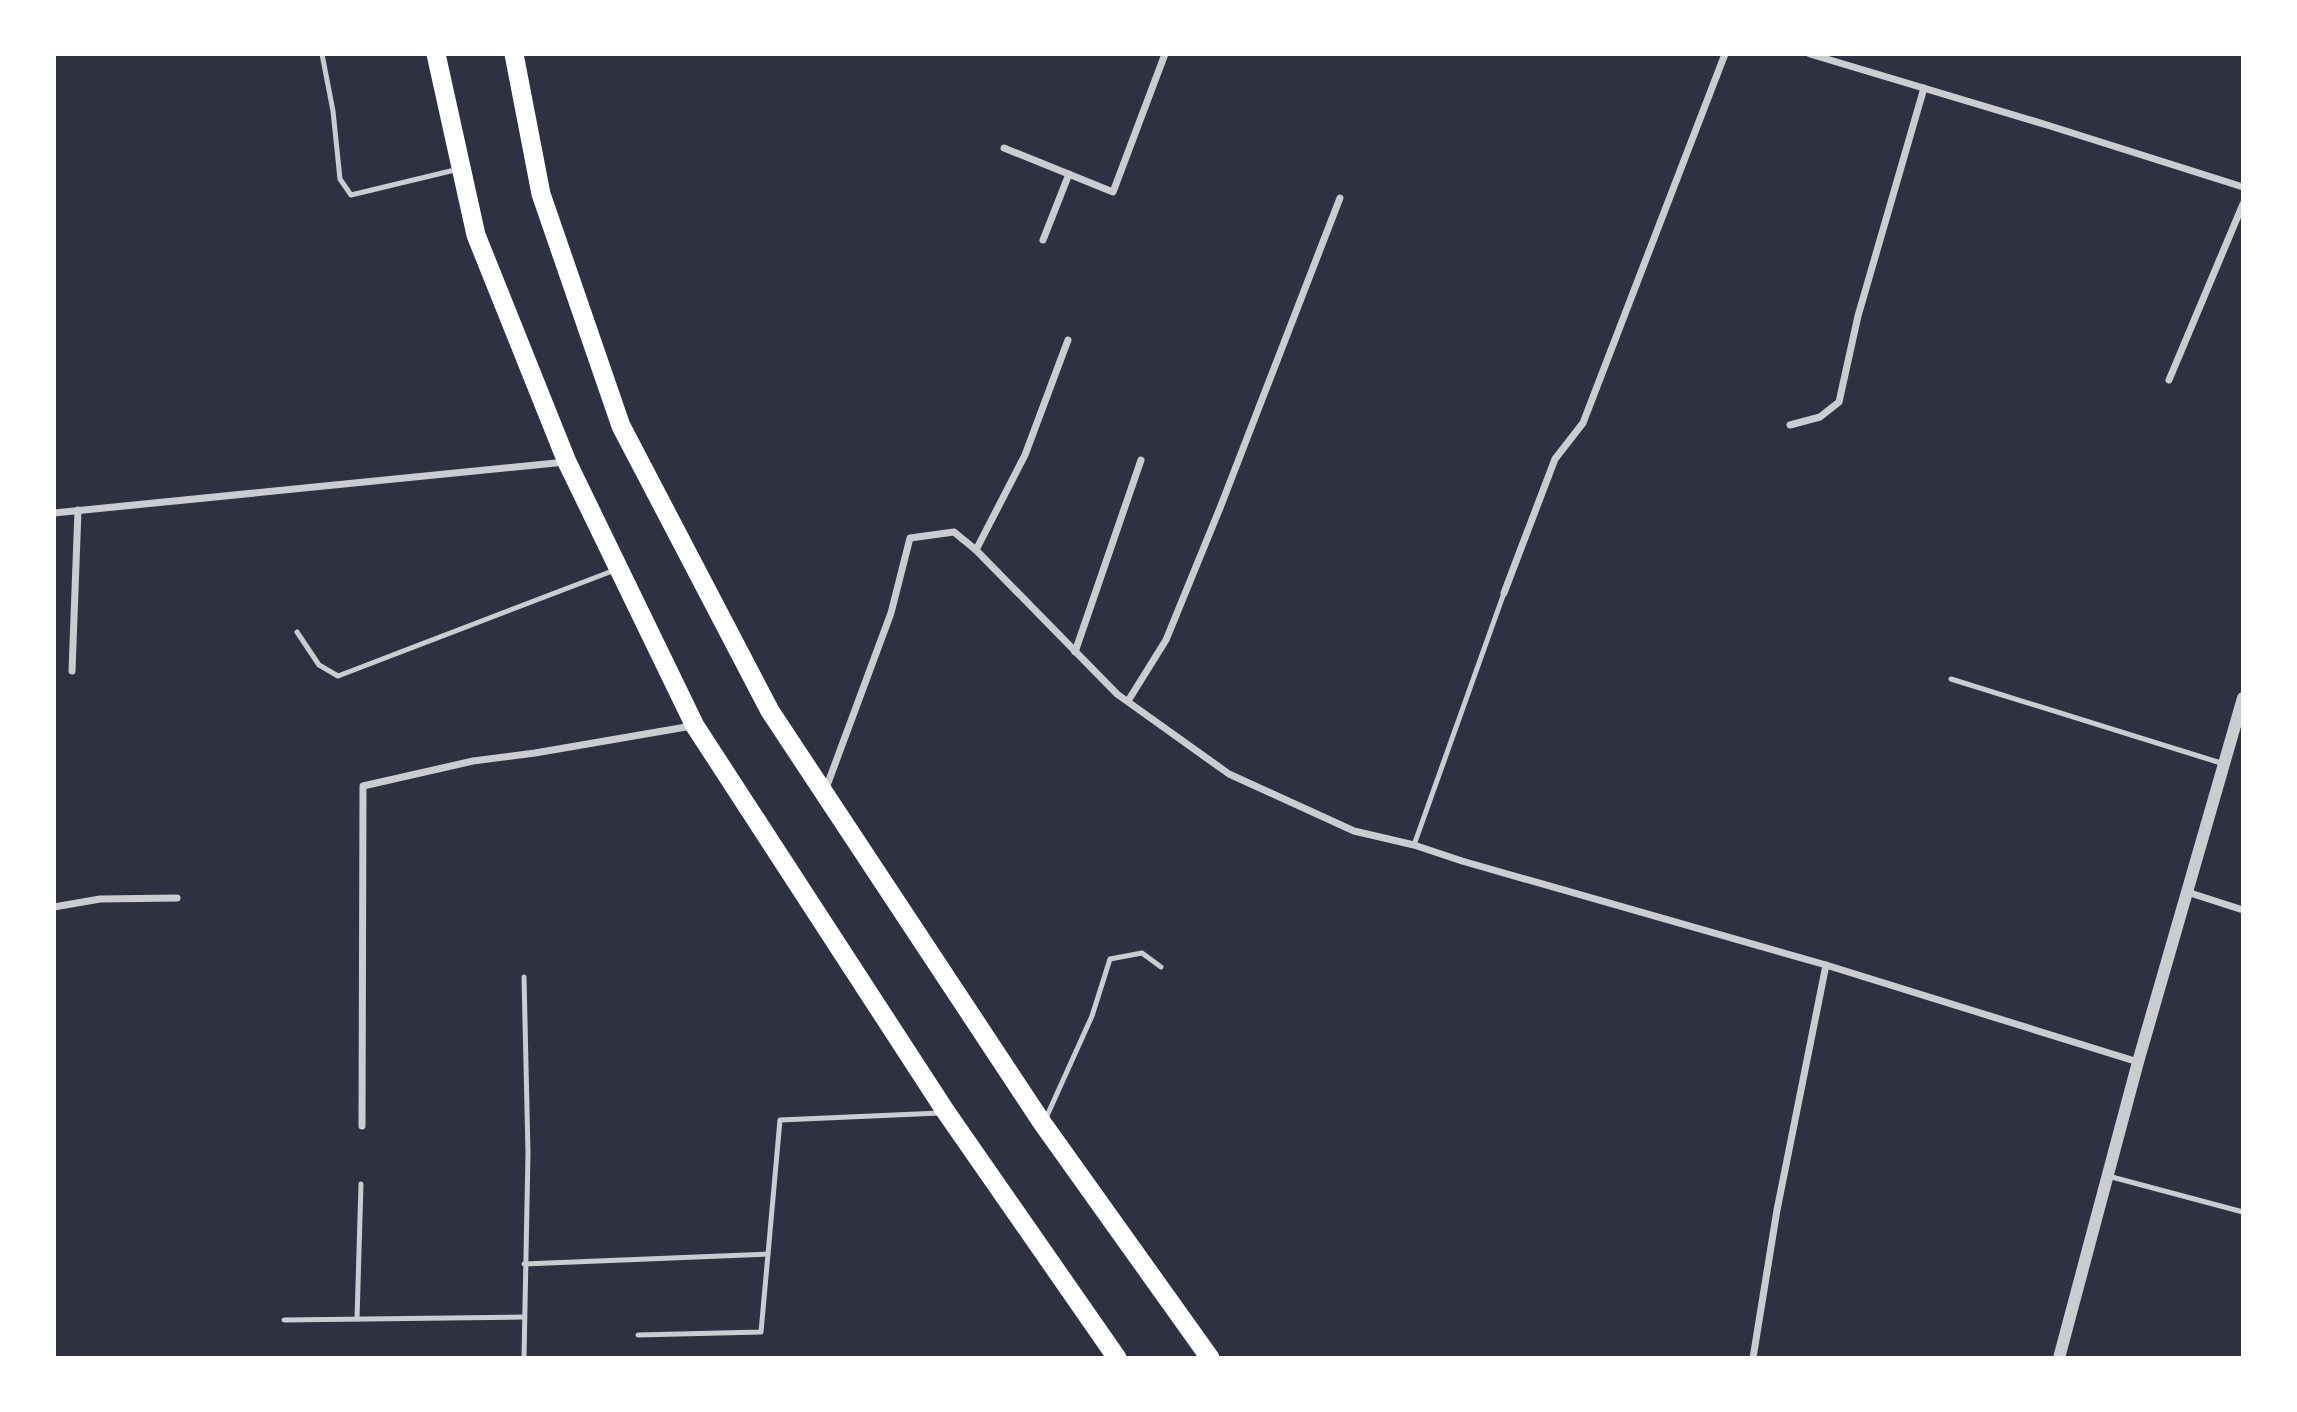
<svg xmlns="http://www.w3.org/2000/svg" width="2297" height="1412" viewBox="0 0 2297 1412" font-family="Roboto,sans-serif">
<rect width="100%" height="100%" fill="#2d3142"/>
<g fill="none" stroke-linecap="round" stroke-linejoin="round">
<!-- service -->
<g stroke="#caccd0" stroke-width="5">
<polyline points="322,54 333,111 340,179 351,195 459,169"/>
<polyline points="297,632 319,665 338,676 615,570"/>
<polyline points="1951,679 2224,764"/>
<polyline points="1414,845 1504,593"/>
<polyline points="1046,1118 1092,1016 1110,959 1142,953 1161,967"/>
<polyline points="2108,1176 2243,1212"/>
<polyline points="524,1264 768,1254 780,1120 940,1113"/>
<polyline points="357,1319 361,1184"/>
<polyline points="284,1320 524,1317"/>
<polyline points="638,1335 761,1332 768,1254"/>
<polyline points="524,1358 528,1153 524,977"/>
</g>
<!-- minor -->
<g stroke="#caccd0" stroke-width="7">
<polyline points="1810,54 2047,125 2243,187"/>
<polyline points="1004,148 1113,192 1165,54"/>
<polyline points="1043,240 1069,174"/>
<polyline points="2169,380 2243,204"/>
<polyline points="1790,425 1820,417 1839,402 1858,316 1924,88"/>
<polyline points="54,513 566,462"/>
<polyline points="976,550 1025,455 1068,340"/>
<polyline points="1504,593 1555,459 1583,423 1725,54"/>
<polyline points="1075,652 1141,460"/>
<polyline points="72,671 78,510"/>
<polyline points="1128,701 1166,640 1220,508 1340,198"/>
<polyline points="825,791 891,613 910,538 954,532 976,550 1117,694 1229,774 1354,831 1414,845 1462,861 1826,965 2138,1062"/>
<polyline points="2187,892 2243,910"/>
<polyline points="54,907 100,899 177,898"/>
<polyline points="362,1126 363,786 473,761 535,753 692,726"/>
<polyline points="1753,1358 1777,1210 1826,965"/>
</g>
<!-- tertiary -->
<polyline stroke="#caccd0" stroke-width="12" points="2059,1358 2138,1062 2243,698"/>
<!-- trunk -->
<g stroke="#fff" stroke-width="19">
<polyline points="436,54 476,235 567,462 695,726 946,1112 1117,1358"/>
<polyline points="514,54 541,194 621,426 770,711 1043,1124 1210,1358"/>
</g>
</g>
<!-- border -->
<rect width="2297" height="1412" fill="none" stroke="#ffffff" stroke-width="112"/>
</svg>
